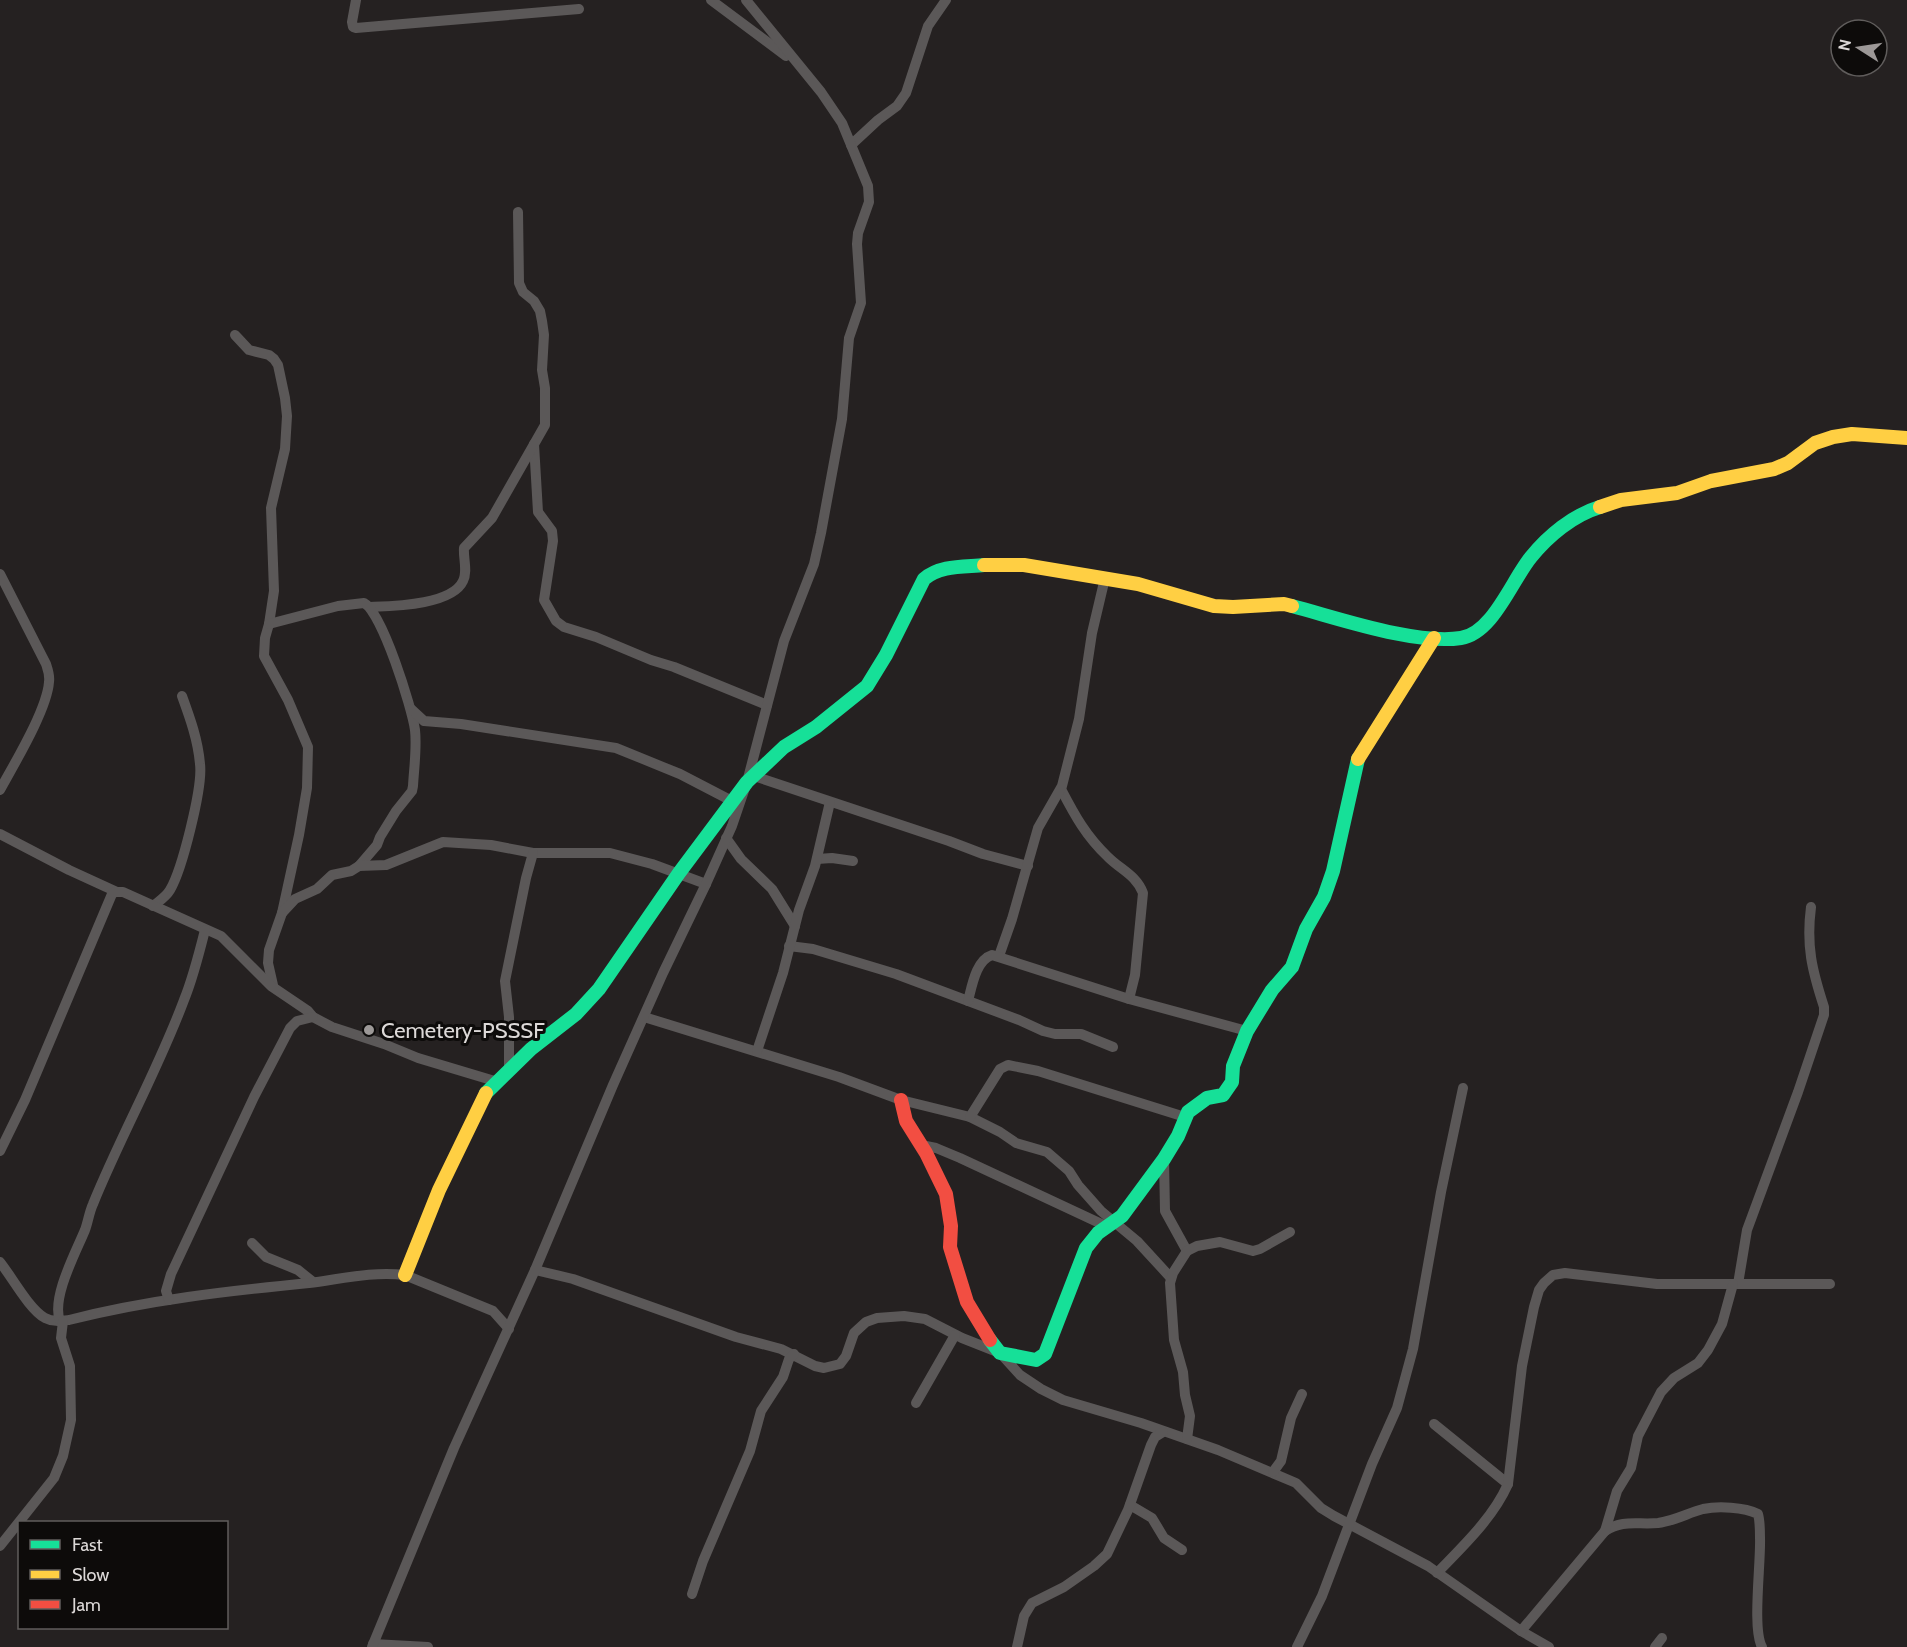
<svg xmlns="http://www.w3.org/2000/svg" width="1907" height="1647" viewBox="0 0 1907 1647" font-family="Cabin,sans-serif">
<rect width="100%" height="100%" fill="#252121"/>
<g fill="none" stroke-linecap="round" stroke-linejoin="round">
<!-- street -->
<g stroke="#5b5858" stroke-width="10">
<polyline points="356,0 352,22 353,27 356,28 579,9"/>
<polyline points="711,0 786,56"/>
<polyline points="851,145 878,120 897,106 906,93 928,26 946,0"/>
<polyline points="235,335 249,350 269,355 274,359 278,365 285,398 287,416 285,449 271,508 274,591 269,624 265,638 264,656 288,700 308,747 307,788 299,835 282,913 269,950 268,963 273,985"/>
<polyline points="534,444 538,512 552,531 553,541 544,600 556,621 564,627 596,637 651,660 674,667 767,705"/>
<path d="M 0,574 L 46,664 C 48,670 50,675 49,682 C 47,710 14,764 0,790"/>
<path d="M 370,607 C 393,606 452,605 463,581 C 468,571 463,558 464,548 L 492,518 L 545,425 L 545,388 L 542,370 L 544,335 L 542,321 L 540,311 L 534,301 L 523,292 L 519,283 L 518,212"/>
<path d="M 269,624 L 338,606 L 364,603 C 382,612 412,708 415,730 C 417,748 414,768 413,786 L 412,791 L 396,811 L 380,837 L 377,845 L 359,866"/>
<polyline points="411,709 424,721 461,724 616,748 680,774 732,801"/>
<polyline points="754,776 949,841 983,854 1028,866"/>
<path d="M 1061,789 C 1075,816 1086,836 1108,857 C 1121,870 1136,875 1143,893 L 1135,975 L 1129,999"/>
<polyline points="0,834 69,870 117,892"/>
<polyline points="726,838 741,859 772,889 795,926"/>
<polyline points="817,859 832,858 853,861"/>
<path d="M 153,906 C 159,901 166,897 170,890 C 182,870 203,787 200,764 C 198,740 190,718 182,696"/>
<polyline points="282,913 295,899 317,889 332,875 351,871 359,866 386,865 443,842 491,845 533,853 610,853 652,864 706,884"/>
<polyline points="789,946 813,949 896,974 1019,1020 1043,1031 1055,1034 1081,1034 1113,1047"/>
<polyline points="999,956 1012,919 1038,828 1062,786 1079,719 1092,633 1105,578"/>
<path d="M 968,1001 C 972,986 976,960 992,955 L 1129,999 L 1247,1031"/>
<polyline points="644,1017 839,1077 901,1100 970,1117 1000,1132 1016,1143 1047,1152 1069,1171 1078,1185 1101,1211 1137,1241 1171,1278"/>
<polyline points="757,1051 783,973 799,910 815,866 830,802"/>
<polyline points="509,1071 509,1017 505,981 526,878 533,853"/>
<polyline points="970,1117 1000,1069 1008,1065 1038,1071 1185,1117"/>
<polyline points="921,1145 936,1148 960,1158 1108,1227"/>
<polyline points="0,1151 25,1100 112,894 115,892 123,892 221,936 271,986 308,1011 313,1017 332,1027 384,1044 418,1058 498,1082"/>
<polyline points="1164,1159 1165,1211 1187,1251"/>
<polyline points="252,1243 266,1257 298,1270 313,1282"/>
<path d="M 0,1262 C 12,1277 29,1309 45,1318 C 53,1322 60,1321 69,1320 C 147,1300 228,1291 309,1283 C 341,1279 372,1271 405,1275 L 493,1311 L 509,1329"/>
<polyline points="535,1270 573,1279 736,1337 781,1349 815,1366 824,1368 840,1364 846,1356 854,1333 866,1322 877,1318 904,1316 925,1319 962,1338 1000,1353 1020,1375 1041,1389 1063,1400 1141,1423 1218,1450 1296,1483 1321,1508 1334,1516 1428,1566 1521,1631 1549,1647"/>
<path d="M 1738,1284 L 1747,1230 L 1798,1092 L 1824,1015 L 1824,1007 C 1812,970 1806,946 1811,907"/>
<polyline points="169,1300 166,1291 171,1274 254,1097 290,1028 297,1021 313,1017"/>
<path d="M 60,1321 C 51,1298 76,1252 85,1230 C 88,1222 89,1213 93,1204 C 121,1135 158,1070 184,1000 C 193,978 199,954 205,930"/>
<polyline points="916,1403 955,1335"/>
<polyline points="1434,1424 1508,1484"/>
<polyline points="1187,1439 1190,1416 1185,1395 1183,1372 1174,1340 1170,1283 1173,1273 1187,1251 1197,1246 1220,1242 1253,1251 1260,1249 1290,1232"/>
<polyline points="1273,1472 1281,1461 1291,1418 1302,1394"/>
<polyline points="1130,1505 1152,1518 1164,1538 1182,1550"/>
<path d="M 1605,1531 C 1623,1519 1638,1525 1658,1523 C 1674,1521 1688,1513 1703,1509 C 1718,1506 1744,1507 1758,1514 C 1760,1521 1760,1530 1760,1538 C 1761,1563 1752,1629 1762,1647"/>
<polyline points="0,1546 54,1478 63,1456 71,1420 70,1366 61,1338 63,1321"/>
<path d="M 1437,1573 C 1463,1546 1493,1518 1508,1484 L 1522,1366 L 1534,1307 L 1539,1290 L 1544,1283 L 1553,1275 L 1565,1273 L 1657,1284 L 1830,1284"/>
<polyline points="692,1594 703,1561 750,1451 761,1411 783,1377 789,1359 794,1354"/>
<polyline points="1521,1631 1605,1531 1617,1491 1631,1468 1638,1436 1661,1392 1674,1378 1698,1363 1708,1350 1722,1324 1733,1284"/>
<polyline points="373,1644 428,1647"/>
<polyline points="372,1647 454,1448 535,1270 613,1085 663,973 706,884 732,826 747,782 784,641 814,564 821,533 842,419 849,338 861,303 857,244 858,233 869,202 868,186 842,123 821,92 746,0"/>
<polyline points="1017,1647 1024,1616 1032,1603 1064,1587 1094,1566 1107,1554 1128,1510 1151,1445 1155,1437 1163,1432"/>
<polyline points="1297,1647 1322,1596 1372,1464 1397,1408 1413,1349 1441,1192 1463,1088"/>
<polyline points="1655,1647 1662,1638"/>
</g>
<!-- fast -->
<g stroke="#16e098" stroke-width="14">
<path d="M 1292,606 C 1338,618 1415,645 1461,638 C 1493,633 1512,580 1531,557 C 1548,536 1573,515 1600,507"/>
<path d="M 486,1093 L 531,1049 L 576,1014 L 599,989 L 679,873 L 747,782 L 784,747 L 816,727 L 867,686 L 886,655 L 924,579 C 940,565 964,567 984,565"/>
<polyline points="990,1340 1000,1353 1036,1360 1045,1354 1086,1248 1098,1233 1122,1216 1164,1159 1178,1136 1188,1112 1207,1098 1223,1095 1232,1082 1233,1066 1247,1031 1272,990 1292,967 1306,929 1324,897 1333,871 1358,759"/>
</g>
<!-- slow -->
<g stroke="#ffcf43" stroke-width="14">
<polyline points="1600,507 1621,500 1677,493 1711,481 1774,469 1788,463 1815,443 1833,437 1852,434 1907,438"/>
<polyline points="984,565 1024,565 1138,584 1214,606 1233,607 1284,604 1292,606"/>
<polyline points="1358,759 1434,638"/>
<polyline points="405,1275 439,1190 486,1093"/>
</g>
<!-- jam -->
<polyline stroke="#f24e42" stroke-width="14" points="901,1100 906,1121 926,1153 946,1194 951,1226 950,1247 967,1302 990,1340"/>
</g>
<!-- markers -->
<circle fill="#9c9897" stroke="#0d0b0a" stroke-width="2" cx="369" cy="1030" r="6"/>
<g text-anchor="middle" stroke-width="6" stroke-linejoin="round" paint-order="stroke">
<!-- poi labels -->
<g font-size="22" fill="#dcd8d7" stroke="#0d0b0a" text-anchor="start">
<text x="381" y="1038">Cemetery-PSSSF</text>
</g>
</g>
<!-- legend -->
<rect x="18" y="1521" width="210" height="108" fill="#0d0b0a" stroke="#605d5c" stroke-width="1.5"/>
<rect x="30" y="1540" width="30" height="9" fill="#16e098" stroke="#605d5c" stroke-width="1.5"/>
<text x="72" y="1551" font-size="18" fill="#dcd8d7">Fast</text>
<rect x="30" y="1570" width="30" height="9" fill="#ffcf43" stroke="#605d5c" stroke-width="1.5"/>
<text x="72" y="1581" font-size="18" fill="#dcd8d7">Slow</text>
<rect x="30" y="1600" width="30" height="9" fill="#f24e42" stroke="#605d5c" stroke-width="1.5"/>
<text x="72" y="1611" font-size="18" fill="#dcd8d7">Jam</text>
<!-- north arrow -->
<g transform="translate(1859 48) rotate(282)"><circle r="28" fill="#0d0b0a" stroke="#605d5c" stroke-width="1.5"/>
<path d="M0-4.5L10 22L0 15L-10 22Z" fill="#9c9897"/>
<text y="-9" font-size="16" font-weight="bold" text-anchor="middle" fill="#dcd8d7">N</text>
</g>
</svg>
